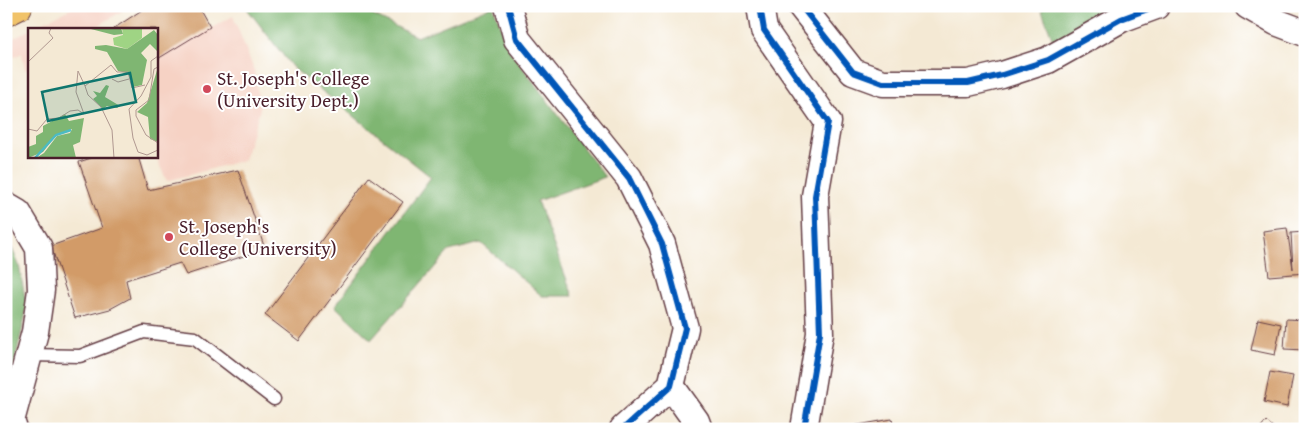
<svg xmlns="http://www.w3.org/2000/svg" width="1311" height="435" viewBox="0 0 1311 435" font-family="'Gentium Book Plus',serif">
<rect width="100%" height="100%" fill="#fff"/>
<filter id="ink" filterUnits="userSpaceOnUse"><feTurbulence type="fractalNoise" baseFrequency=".02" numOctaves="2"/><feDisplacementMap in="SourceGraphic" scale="10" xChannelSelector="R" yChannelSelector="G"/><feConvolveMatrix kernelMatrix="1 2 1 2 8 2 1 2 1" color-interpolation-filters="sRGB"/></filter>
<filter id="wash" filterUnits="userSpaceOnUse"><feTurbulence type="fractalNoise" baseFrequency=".0096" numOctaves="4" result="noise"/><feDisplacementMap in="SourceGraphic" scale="20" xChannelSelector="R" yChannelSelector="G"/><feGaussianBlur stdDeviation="1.12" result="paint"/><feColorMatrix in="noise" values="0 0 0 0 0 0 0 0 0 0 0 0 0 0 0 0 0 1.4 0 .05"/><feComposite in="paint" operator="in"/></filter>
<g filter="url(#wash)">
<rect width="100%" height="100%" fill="#f4e9d4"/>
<!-- built -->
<g fill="#f6d2c4">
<polygon points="76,6 130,6 93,29 30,29"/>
<polygon points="233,16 254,70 260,109 244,160 167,181 155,156 156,60"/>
<polygon points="29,30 29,68 25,70 22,53 6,61 6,42"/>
</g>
<!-- forest -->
<g fill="#7fb672" stroke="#646a4e">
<polygon points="245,6 354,6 417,37 493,6 510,51 605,177 537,201 573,296 542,296 481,243 449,251 371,340 335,306 431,177 293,68"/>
<polygon points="1040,6 1128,6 1055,45"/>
<polygon points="6,235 19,265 27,308 6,401"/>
</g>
<g id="blocks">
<!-- building -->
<g fill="#d29b67">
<polygon points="148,6 198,6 210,27 156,60 156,29 113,29"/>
<polygon points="89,156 138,156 148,190 238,170 265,249 186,275 180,263 126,280 130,298 110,309 75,318 51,246 102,228 79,162 91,158"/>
<polygon points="369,177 403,202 299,341 265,315"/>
<polygon points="1287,228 1293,269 1291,233 1305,232 1305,273 1269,276 1263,231"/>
<polygon points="1258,319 1281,324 1275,355 1251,350"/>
<polygon points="1286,319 1305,320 1305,350 1284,349"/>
<polygon points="1270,372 1293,376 1287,407 1264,402"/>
<polygon points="892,419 894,429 842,429 841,428"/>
<polygon points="1266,421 1275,429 1259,429"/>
</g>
</g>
</g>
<g filter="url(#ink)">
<use href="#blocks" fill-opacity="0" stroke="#643d44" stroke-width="1"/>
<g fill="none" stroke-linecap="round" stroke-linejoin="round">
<!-- lane casing -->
<g stroke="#643d44" stroke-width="15">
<polyline id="lane" points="29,355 80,356 144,332 195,338 274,399"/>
</g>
<!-- street casing -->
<g stroke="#643d44" stroke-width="29">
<g id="street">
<polyline points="508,6 517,39 629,178 662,244 685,328 671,386 623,429"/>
<polyline points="760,6 764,30 828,122 815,196 820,333 804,429"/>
<polyline points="801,6 853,72 883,83 968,83 1002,75 1048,60 1121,19 1156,6"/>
<polyline points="1248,6 1276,22 1305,33"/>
<polyline points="6,206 18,213 39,248 41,290 35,332 11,421 14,429"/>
<polyline points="671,386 696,421 699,429"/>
</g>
</g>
<!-- highway casing -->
<g stroke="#643d44" stroke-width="30">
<polyline id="highway" points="6,12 18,6"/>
</g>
<!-- lane -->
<use href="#lane" stroke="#fff" stroke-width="12"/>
<!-- street -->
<use href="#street" stroke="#fff" stroke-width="26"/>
<!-- highway -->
<use href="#highway" stroke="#f1c36a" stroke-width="28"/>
<!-- cycleway casing -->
<g stroke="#fff" stroke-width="9">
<g id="cycleway">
<polyline points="508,6 517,39 629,178 662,244 685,328 671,386 623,429"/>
<polyline points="760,6 764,30 828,122 815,196 820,333 804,429"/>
<polyline points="801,6 853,72 883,83 968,83 1002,75 1048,60 1121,19 1156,6"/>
</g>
</g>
<!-- cycleway -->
<use href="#cycleway" stroke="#0057b8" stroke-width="6"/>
</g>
</g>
<!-- markers -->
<g fill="#d1495b" stroke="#fff" stroke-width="2">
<circle cx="207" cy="89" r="5"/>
<circle cx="169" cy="237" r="5"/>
</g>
<g text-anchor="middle" stroke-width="4" stroke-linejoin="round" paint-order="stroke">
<!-- poi labels -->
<g font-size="19" fill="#4a1f2b" stroke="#fff" text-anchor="start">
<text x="217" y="85">St. Joseph's College<tspan x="217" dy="22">(University Dept.)</tspan></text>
<text x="179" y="233">St. Joseph's<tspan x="179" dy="22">College (University)</tspan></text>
</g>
</g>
<!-- overview -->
<g transform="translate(28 28)">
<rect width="130" height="130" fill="#f4e9d4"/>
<path d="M 94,0 L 114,0 L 114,10 L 99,21 L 86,17 L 85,10 L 95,7 Z" fill="#9fd484"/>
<path d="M 59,0 L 93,0 L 95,6 L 86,7 ZM 126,2 L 130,7 L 130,24 L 122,16 L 113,25 L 119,32 L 114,57 L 105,59 L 102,46 L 90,43 L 79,24 L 67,21 L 67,18 L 78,17 L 99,21 ZM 130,39 L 130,114 L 122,111 L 120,89 L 109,84 L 119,75 ZM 78,57 L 81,58 L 77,69 L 92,78 L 89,80 L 79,78 L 75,81 L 65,71 L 69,68 L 65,63 L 72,65 ZM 37,86 L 41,93 L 56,90 L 52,114 L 45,117 L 48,130 L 8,130 L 16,125 L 29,108 L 42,105 L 44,101 L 28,107 L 15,124 L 0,130 L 0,119 L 8,116 L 8,108 L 15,104 L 15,98 Z" fill="#7fb672"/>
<path fill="none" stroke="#4cbbc3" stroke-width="2.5" d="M 7,130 L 28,107 L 43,102"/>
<path fill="none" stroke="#b09890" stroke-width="1" d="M 130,28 L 123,33 L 123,49 L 113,68 L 101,81 L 105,110 L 110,124 L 119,127 L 130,122M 0,34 L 25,10 L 21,5 L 23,0M 130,39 L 126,41 L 121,72 L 108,82 L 108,88 L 118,107 L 130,115M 84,51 L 90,54 L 101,51M 0,101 L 9,103 L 19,91 L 31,90 L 42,83 L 50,82 L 56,86 L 48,64 L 50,43 L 57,58M 86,130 L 84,102 L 73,79 L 60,67 L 57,58 L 83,37 L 89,44 L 100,44 L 104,60 L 117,57"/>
<path fill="#0f766e" fill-opacity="0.15" stroke="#0f766e" stroke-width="2.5" d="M 102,45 L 108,74 L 20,93 L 14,64 Z"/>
<rect width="130" height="130" fill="none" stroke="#4a1f2b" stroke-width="2.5"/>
</g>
<!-- margin -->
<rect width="1311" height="435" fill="none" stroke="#fff" stroke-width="25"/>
</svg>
